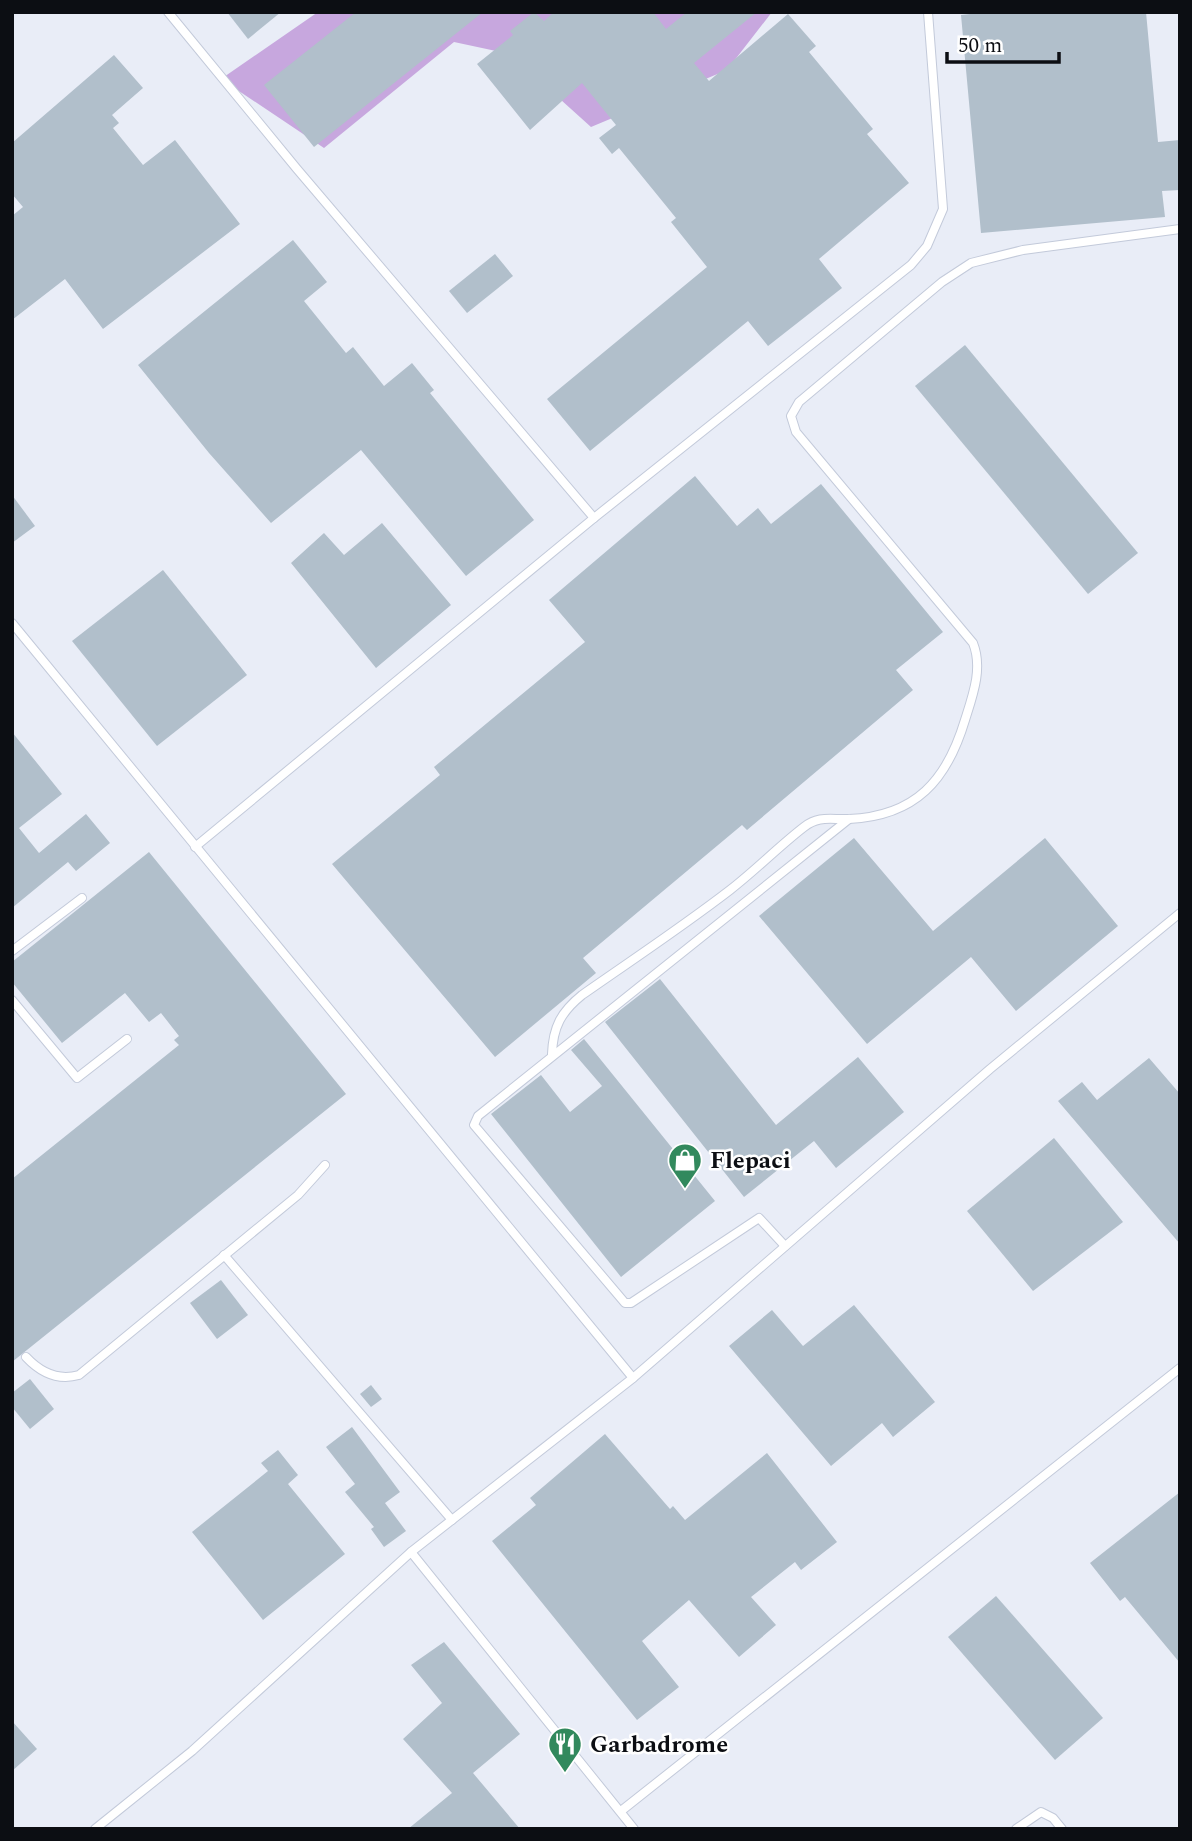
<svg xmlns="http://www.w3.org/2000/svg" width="1192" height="1841" viewBox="0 0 1192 1841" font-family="Spectral,serif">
<rect width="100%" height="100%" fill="#f8f9fd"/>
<!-- built -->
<rect fill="#e9edf7" x="12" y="12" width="1168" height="1817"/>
<!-- forest -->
<polygon fill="#c7a7de" points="318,12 772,12 727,70 591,127 510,54 454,42 324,148 221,79"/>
<!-- building -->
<g fill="#b1bfcb">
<polygon points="227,12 281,12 248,39"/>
<polygon points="356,12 483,12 314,147 264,85"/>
<polygon points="534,12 544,21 554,12 653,12 666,29 687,12 757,12 694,63 709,81 788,14 816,46 809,52 873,129 867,134 909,183 819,259 842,288 768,346 748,321 590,451 547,399 707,267 671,222 676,218 619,148 612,154 599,138 616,125 582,83 530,130 477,64 513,35 510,31"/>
<polygon points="988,12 1146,12 1158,142 1180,140 1180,190 1162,191 1165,217 981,233 961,15"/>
<polygon points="114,55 143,88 112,115 119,123 113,128 143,165 175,140 240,224 103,329 65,279 12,320 12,216 23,207 12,194 12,143"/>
<polygon points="293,240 327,282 304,301 346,353 353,347 384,386 412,363 434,390 430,393 534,520 466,576 361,450 271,523 209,453 138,365"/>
<polygon points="495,254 513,276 467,313 449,291"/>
<polygon points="965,345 1138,553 1088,594 915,386"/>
<polygon points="695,476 737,526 758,508 771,524 821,484 943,632 896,670 913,690 747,830 742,825 583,958 596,973 495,1057 332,864 440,775 434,767 585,642 549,600"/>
<polygon points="12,495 35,526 12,543"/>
<polygon points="382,523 451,605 376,668 291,563 324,533 344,555"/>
<polygon points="163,570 247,675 157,746 72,641"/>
<polygon points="12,732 62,794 19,828 39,853 86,814 110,843 76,871 68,862 12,908"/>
<polygon points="854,838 933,931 1045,838 1118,926 1016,1011 971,957 867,1044 759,916"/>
<polygon points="149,852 346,1094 12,1362 12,1179 179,1045 174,1040 179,1036 161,1013 149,1022 125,993 62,1043 12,982 12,962"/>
<polygon points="660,979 776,1125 858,1057 904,1112 836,1168 814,1141 744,1197 605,1022"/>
<polygon points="584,1039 715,1201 621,1277 491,1114 541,1075 570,1112 602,1086 571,1050"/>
<polygon points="1149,1058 1180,1094 1180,1244 1058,1101 1082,1082 1097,1100"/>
<polygon points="1054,1138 1123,1222 1033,1291 967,1211"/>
<polygon points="221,1280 248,1315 217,1339 190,1303"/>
<polygon points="854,1305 935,1402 893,1437 882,1423 831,1466 729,1346 772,1310 803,1346"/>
<polygon points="30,1379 54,1409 30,1429 12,1407 12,1393"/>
<polygon points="371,1385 382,1399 371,1407 360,1394"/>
<polygon points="352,1427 400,1492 385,1503 406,1531 384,1547 371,1529 374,1527 345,1492 355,1484 326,1447"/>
<polygon points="605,1434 670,1509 673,1506 685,1520 767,1453 837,1542 801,1570 795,1562 751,1597 776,1625 739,1657 689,1600 642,1641 679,1687 637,1720 492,1541 536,1505 530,1498"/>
<polygon points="278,1450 298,1475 288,1484 345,1554 263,1620 192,1532 268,1471 261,1463"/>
<polygon points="1180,1492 1180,1663 1125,1597 1120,1601 1090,1563"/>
<polygon points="996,1596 1103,1718 1055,1760 948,1637"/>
<polygon points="444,1642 520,1734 473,1773 520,1829 408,1829 452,1793 403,1739 442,1703 411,1665"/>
<polygon points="12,1721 37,1749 12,1771"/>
</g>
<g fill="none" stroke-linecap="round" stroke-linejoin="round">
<!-- service casing -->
<g stroke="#c3cada" stroke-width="10">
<g id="service">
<polyline points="168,12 297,169 594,518"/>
<polyline points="12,623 633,1378"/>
<polyline points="195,847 594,518 911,265 927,246 943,209 928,12"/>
<polyline points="12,951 82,898"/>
<polyline points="12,1000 77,1078 127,1039"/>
<path d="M 552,1054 C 553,1027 561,1012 582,995 C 632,960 682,927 730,890 C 756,870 778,847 804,827 C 819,815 832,820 849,819 C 916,816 947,780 965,720 C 973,695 983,668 973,643 L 796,432 L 791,416 L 799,402 L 942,282 L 971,263 L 1023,250 L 1180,229"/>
<polyline points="785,1246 759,1218 631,1303 625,1303 474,1125 478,1116 849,819"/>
<polyline points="224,1255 452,1520"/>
<path d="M 26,1357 C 41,1373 58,1381 79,1375 L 298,1195 L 325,1165"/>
<polyline points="411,1552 634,1829"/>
<polyline points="621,1811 1180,1368"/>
<polyline points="95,1829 192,1751 411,1552 633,1378 990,1069 1180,913"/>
<polyline points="1016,1829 1041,1812 1053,1818 1062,1829"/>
</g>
</g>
<!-- service -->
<use href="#service" stroke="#fff" stroke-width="8"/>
</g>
<!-- icons -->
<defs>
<g id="shop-pin" transform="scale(1.75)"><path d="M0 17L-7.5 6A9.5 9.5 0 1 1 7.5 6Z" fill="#32895d" stroke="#fff"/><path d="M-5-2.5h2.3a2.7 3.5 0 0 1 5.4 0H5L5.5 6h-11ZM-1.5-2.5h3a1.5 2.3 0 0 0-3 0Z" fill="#fff"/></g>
<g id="restaurant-pin" transform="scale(1.75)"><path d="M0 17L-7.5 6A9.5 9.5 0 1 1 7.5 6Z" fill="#32895d" stroke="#fff"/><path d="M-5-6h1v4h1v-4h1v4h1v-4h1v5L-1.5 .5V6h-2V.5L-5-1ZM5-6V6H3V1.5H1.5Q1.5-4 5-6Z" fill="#fff"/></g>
</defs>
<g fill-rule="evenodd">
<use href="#shop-pin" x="685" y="1160"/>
<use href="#restaurant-pin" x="565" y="1744"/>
</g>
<g text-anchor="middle" stroke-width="5" stroke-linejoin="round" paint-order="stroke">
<!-- poi labels -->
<g font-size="24" font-weight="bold" fill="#0c0e13" stroke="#fff" text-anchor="start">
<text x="710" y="1168">Flepaci</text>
<text x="590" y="1752">Garbadrome</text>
</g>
</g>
<!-- border -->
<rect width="1192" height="1841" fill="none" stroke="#0c0e13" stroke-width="28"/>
<!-- scale -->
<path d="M947 52v10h112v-10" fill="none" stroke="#0c0e13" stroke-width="3.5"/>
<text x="958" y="52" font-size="21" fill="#0c0e13" stroke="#ffffff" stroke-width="5" paint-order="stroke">50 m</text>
</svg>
